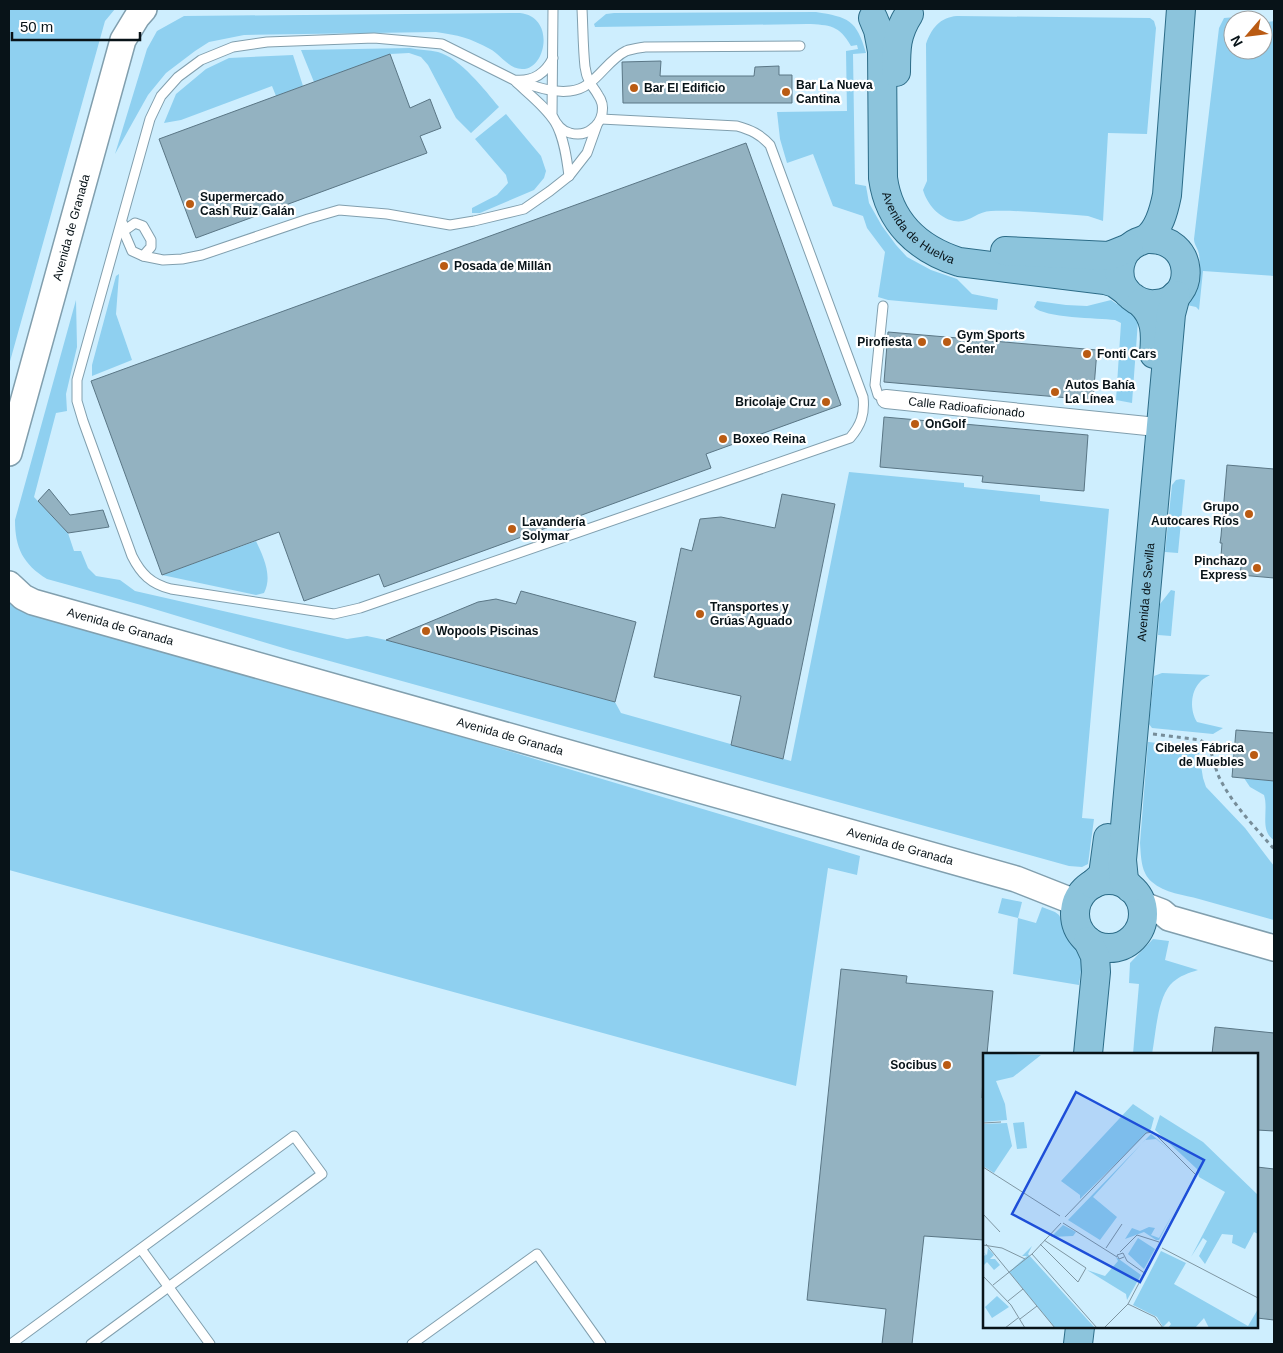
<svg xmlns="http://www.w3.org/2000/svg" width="1283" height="1353" viewBox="0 0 1283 1353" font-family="Arial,sans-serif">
<rect width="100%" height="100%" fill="#ceeefe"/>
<!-- green -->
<g fill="#8fd0f0">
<polygon points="9,9 115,9 105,21 9,365"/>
<path d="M 816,12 C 848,17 857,20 866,53 L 853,54 L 855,184 L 866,186 L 869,203 L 882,226 L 896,245 L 907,257 L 931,270 L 957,279 L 972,294 L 998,299 L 997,310 L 888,300 L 878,297 L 885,252 L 867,228 L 863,216 L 833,206 L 813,154 L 787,163 L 780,139 L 777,112 L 847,111 L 846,51 L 858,49 L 857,45 L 851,46 C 839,25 830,25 807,24 L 595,27 L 594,24 L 606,14 L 614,13 Z"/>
<path d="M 520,13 C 556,17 546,70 522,69 C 509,69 501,55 490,49 C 470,38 458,35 436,32 L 244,35 L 209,42 L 195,51 L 166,73 L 148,95 L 115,154 L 147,49 L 157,31 L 184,16 Z"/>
<path d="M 957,16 L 1150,18 L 1154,21 L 1156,28 L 1147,134 L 1108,133 L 1103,221 L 1088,216 C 1056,214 1023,210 991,211 C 977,211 969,224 954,221 C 939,218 927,204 923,190 L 927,181 L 926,44 C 931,29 940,17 957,16 Z"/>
<path d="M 1236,17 L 1246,20 L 1233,20 L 1233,50 L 1263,50 L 1263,23 L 1274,21 L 1274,276 L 1203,271 L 1199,310 L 1196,307 L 1187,305 C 1199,290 1202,273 1199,254 C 1198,248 1194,245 1194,239 L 1219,28 L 1224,18 Z"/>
<path d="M 410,48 C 419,50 429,50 438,52 C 460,58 485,90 499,107 L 471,133 L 456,118 L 428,65 L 421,57 L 409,53 L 390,54 L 314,82 L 301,50 Z"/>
<polygon points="293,55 303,86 276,96 272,86 181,120 164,123 176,94 206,69 229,58"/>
<polygon points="506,114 541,156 546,171 544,178 534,190 480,213 472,213 472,208 497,195 508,183 506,175 475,139"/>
<polygon points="119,274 116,314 132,360 92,376 92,365 116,276"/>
<path d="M 76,300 L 77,347 L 66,394 L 67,411 L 56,413 L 34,497 L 68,533 L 74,551 L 81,551 L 88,568 L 96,576 L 120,580 L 135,591 L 347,639 L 367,636 L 386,640 L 615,702 L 621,713 L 791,761 L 849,472 L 964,483 L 964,487 L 1040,495 L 1040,501 L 1109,509 L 1082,818 L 1094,819 L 1088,864 L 1082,867 L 1069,866 L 290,650 L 141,605 L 47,579 C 23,564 15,548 15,520 Z"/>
<path d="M 1111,300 L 1136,317 L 1138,321 L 1132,403 L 1116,400 L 1121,323 L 1115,320 C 1098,318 1044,318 1034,307 L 1037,301 L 1066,305 L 1087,306 Z"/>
<polygon points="1181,479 1185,480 1178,553 1165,552 1172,485 1176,480"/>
<path d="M 256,541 C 263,556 273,576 264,593 L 256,595 L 162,575 Z"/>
<polygon points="1171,590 1175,591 1171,636 1158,635 1160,604"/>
<polygon points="9,599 535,759 860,856 857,875 828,868 796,1086 9,870"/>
<path d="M 1162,673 L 1210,675 C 1207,677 1202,679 1200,682 C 1190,692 1190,711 1197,722 L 1223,728 L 1213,734 L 1152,728 L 1149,724 L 1154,676 Z"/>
<path d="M 1148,742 C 1164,744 1187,743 1199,753 L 1203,778 L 1206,787 L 1245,828 L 1274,866 L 1274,920 C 1249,913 1224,906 1199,899 C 1185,895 1164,893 1152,882 C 1141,873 1141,857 1140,843 Z"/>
<path d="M 1244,778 L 1274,781 L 1274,840 C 1259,831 1269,810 1264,795 L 1250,787 Z"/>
<polygon points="1002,898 1022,902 1018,918 1036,923 1042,907 1055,912 1059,915 1071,938 1083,956 1079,985 1013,974 1018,918 998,913"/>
<path d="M 1153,939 L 1169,941 L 1165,960 L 1198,970 C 1188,973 1180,976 1173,982 C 1157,996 1156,1034 1152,1054 L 1133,1054 L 1139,984 L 1129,983 L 1130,963 Z"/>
</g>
<!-- building -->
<g fill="#93b2c1" stroke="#5a7685">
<polygon points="390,54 410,108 430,99 441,128 420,136 427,153 196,238 159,139"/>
<polygon points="661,61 660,76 754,76 755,67 779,66 779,75 792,75 792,103 623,103 622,62"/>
<polygon points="746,143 841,405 706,454 711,468 384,587 379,574 304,601 279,532 162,575 91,381"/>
<polygon points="888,332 1097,350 1093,400 884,382"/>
<polygon points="884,417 1088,435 1084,491 982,482 983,476 880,467"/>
<polygon points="1227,465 1274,469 1274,578 1240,575 1242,558 1221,556 1222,543 1220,543 1221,536"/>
<polygon points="49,489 70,515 103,510 109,527 68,533 38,501"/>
<polygon points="782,494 835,504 783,759 731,745 741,696 654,677 681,548 692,551 700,519 721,517 775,528"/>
<polygon points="521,591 636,622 615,702 386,640 478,602 496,599 516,604"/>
<polygon points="1236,730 1274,733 1274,781 1232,777"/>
<polygon points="841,969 907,976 906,983 993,991 987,1054 984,1054 982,1098 984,1099 984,1240 924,1236 912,1344 882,1344 886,1309 807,1300"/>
<polygon points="1215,1027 1274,1033 1274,1131 1257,1130 1257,1054 1212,1054"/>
<polygon points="1257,1167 1274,1169 1274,1320 1257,1318"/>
</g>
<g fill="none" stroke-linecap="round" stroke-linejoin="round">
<!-- lane casing -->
<g stroke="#819fae" stroke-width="11">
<g id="lane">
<path d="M 553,9 L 552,115 C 556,124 561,131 570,133 C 578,135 586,134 592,129 C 603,121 606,106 598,95 C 595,89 590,85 588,78 C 586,75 586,70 585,67 C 583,48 583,28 582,9"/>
<path d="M 553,58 C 545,74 533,82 514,80 L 442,44 L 374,38 L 267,42 L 233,47 L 201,60 L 178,77 L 161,96 L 150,119 L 77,380 L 77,401 L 83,421 L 132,556 C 141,574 151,584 171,589 L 334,614 L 360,608 L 850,438 C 861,425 865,414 863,397 L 770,145 C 760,134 751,130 737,126 L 601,119"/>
<path d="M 516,82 C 529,94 546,107 555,122 C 564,137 567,160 569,176"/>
<path d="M 521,82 C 537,87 553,93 570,91 C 595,89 605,61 626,51 C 631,49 639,48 645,47 L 800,46"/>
<polyline points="123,224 123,230 132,251 143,256 163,260 182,259 202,255 308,219 339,210 387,214 450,225 474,221 524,209 550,191 569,176 587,153 597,125"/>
<polyline points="121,233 135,223 143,226 151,240 151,247 143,256"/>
<polyline points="883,306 875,385 878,395 886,399"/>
<polyline points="141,1249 210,1344"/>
<polyline points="11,1344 294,1136 322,1174 91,1344"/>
<polyline points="412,1344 537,1254 601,1344"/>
</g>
</g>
<!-- street casing -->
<g stroke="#819fae" stroke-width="20">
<g id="street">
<path id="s1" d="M 886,399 L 1147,426"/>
</g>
</g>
<!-- secondary casing -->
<g stroke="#819fae" stroke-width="28">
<g id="secondary">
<path id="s2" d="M 9,453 L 123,40 L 137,17 L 144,9"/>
<path id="s3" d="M 9,584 L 23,597 L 33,602 L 1016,879 L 1077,903"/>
<polyline points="1141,904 1162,912 1169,918 1274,948"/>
</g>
</g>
<!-- primary casing -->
<g stroke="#2c6c88" stroke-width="30">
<g id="primary">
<path id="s4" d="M 873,18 L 878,30 L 882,51 L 883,178 C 889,222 918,249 959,262 L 1105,280 L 1115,283 L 1126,291"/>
<path d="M 896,72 C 896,49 896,34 909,14"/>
<path d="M 1146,239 C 1196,236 1198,301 1156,304 C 1147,305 1138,302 1131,296 C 1122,289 1118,277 1120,265 C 1122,255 1129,246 1138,242 C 1139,242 1145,239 1146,239 C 1159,230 1164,210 1167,195 L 1181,9"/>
<polyline points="1005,251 1109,256 1129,248"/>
<path d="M 1141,303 C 1156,317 1156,334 1154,354"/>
<circle cx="1109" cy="914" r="34"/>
<polyline points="1093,884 1103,875 1108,838"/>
<path id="s5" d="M 1130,888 L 1124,880 L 1122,860 L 1171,314 L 1176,295"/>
<polyline points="1088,1054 1096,972 1095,956 1088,941"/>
<polyline points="1078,1344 1080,1327"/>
</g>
</g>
<!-- path -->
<path stroke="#778d99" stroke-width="3" stroke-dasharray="4 4" stroke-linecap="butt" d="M 1153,734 L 1200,740 C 1214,748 1213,764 1219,777 C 1232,804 1255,827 1274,849"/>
<!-- lane -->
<use href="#lane" stroke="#fff" stroke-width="9"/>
<!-- street -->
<use href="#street" stroke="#fff" stroke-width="18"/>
<!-- secondary -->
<use href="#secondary" stroke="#fff" stroke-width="25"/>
<!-- primary -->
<use href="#primary" stroke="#8cc4dc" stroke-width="28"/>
</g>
<!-- markers -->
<g fill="#ba5b13" stroke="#fff" stroke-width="2">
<circle cx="634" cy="88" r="5"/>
<circle cx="786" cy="92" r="5"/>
<circle cx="190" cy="204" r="5"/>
<circle cx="444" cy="266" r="5"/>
<circle cx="922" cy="342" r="5"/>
<circle cx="947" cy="342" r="5"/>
<circle cx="1087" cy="354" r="5"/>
<circle cx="1055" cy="392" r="5"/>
<circle cx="826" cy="402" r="5"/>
<circle cx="915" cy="424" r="5"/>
<circle cx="723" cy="439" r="5"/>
<circle cx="1249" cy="514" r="5"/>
<circle cx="512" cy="529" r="5"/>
<circle cx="1257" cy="568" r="5"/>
<circle cx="700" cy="614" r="5"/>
<circle cx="426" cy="631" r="5"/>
<circle cx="1254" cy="755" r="5"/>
<circle cx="947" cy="1065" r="5"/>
</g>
<g text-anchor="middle" stroke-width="4.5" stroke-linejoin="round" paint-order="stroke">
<!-- poi labels -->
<g font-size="12" font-weight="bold" fill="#081318" stroke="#fff" text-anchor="start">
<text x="796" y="89">Bar La Nueva<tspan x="796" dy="14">Cantina</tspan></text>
<text x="644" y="92">Bar El Edificio</text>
<text x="200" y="201">Supermercado<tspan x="200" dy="14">Cash Ruiz Galán</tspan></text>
<text x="454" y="270">Posada de Millán</text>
<text x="957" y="339">Gym Sports<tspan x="957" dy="14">Center</tspan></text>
<text x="912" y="346" text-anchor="end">Pirofiesta</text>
<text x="1097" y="358">Fonti Cars</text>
<text x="1065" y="389">Autos Bahía<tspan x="1065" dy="14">La Línea</tspan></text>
<text x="816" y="406" text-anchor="end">Bricolaje Cruz</text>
<text x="925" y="428">OnGolf</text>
<text x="733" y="443">Boxeo Reina</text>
<text x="1239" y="511" text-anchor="end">Grupo<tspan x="1239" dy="14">Autocares Ríos</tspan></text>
<text x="522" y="526">Lavandería<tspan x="522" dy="14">Solymar</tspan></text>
<text x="1247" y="565" text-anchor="end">Pinchazo<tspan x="1247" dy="14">Express</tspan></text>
<text x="710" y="611">Transportes y<tspan x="710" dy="14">Grúas Aguado</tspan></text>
<text x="436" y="635">Wopools Piscinas</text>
<text x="1244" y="752" text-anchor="end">Cibeles Fábrica<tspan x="1244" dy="14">de Muebles</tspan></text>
<text x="937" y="1069" text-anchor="end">Socibus</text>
</g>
<!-- street labels -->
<g font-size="12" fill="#081318" stroke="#fff">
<text dy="4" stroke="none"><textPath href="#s4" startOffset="226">Avenida de Huelva</textPath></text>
<text dy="4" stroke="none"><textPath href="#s2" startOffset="234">Avenida de Granada</textPath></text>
<text dy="4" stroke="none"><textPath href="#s1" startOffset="81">Calle Radioaficionado</textPath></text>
<text dy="4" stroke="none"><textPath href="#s5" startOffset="299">Avenida de Sevilla</textPath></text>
<text dy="4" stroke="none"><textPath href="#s3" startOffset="121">Avenida de Granada</textPath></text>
<text dy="4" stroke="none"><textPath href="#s3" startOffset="526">Avenida de Granada</textPath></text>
<text dy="4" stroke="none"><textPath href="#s3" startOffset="931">Avenida de Granada</textPath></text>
</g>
</g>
<!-- overview -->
<g transform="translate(983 1053)">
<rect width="275" height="275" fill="#ceeefe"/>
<path d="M 0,0 L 58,2 L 30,24 L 13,28 L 22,51 L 24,67 L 0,69 ZM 150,51 L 171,65 L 168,76 L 97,146 L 97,142 L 78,128 ZM 177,62 L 220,89 L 275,142 L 275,181 L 271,179 L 262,196 L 249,190 L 250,182 L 239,181 L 222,211 L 216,203 L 224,188 L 220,185 L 208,204 L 242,139 L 216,124 L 214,116 L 172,77 ZM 41,69 L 44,95 L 34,96 L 30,70 ZM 24,70 L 29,93 L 11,120 L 0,113 L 0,71 ZM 168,81 L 189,99 L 173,86 L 162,87 L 110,144 L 134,164 L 117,187 L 85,167 ZM 189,162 L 176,187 L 173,187 L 161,179 L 142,186 L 149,175 L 157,178 L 166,174 L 172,175 L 168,182 L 176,185 ZM 80,172 L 93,179 L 90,183 L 68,184 ZM 155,185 L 172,196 L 161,216 L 145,201 ZM 49,193 L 45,201 L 112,275 L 72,275 L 26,219 L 44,203 L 39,203 ZM 5,195 L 11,202 L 7,206 L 12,206 L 17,212 L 11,217 L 4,209 L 0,213 L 0,203 L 3,202 L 0,199 L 4,202 ZM 178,198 L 203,210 L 191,231 L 265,273 L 275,256 L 275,275 L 226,275 L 221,265 L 212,275 L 185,275 L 188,271 L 186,268 L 180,274 L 174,264 L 150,252 ZM 133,204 L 158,222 L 144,247 L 143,241 L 104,217 L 122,223 L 135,208 ZM 14,243 L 26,254 L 9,265 L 2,254 Z" fill="#8fd0f0"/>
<path fill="none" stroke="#7f96a2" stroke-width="1" d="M 0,70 L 18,69M 0,114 L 77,163M 0,161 L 17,179M 82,164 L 163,80 L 170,79 L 213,122 L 178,188M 80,170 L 134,204M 3,191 L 72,275M 57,191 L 95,229 L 103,215 L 61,187M 0,192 L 19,195 L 42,206M 123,195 L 139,171M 179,195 L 275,245M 137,199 L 154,182 L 176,189M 49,201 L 114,275M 141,204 L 136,206 L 134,202 L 140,200 L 144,208 L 163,221M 0,223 L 28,252 L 42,275M 10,232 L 49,201 L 78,170M 25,248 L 40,236M 145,251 L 172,264 L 180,275M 37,266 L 54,253M 22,275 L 35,265M 121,275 L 145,251 L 175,194"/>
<path fill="#1d4ed8" fill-opacity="0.15" stroke="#1d4ed8" stroke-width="2.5" d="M 93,39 L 221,107 L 157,229 L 29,161 Z"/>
<rect width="275" height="275" fill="none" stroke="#081318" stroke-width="2.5"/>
</g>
<!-- border -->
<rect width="1283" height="1353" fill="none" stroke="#081318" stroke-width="20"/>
<!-- north arrow -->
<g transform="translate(1248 35) rotate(242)"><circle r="24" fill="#ffffff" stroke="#9ca1a3"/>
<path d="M0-4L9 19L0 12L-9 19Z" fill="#ba5b13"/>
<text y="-8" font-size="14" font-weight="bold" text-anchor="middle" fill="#081318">N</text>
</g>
<!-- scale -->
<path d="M12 32v8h128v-8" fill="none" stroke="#081318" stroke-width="2.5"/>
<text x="20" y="32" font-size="15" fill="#081318" stroke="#ffffff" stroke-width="4" paint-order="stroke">50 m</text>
</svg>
